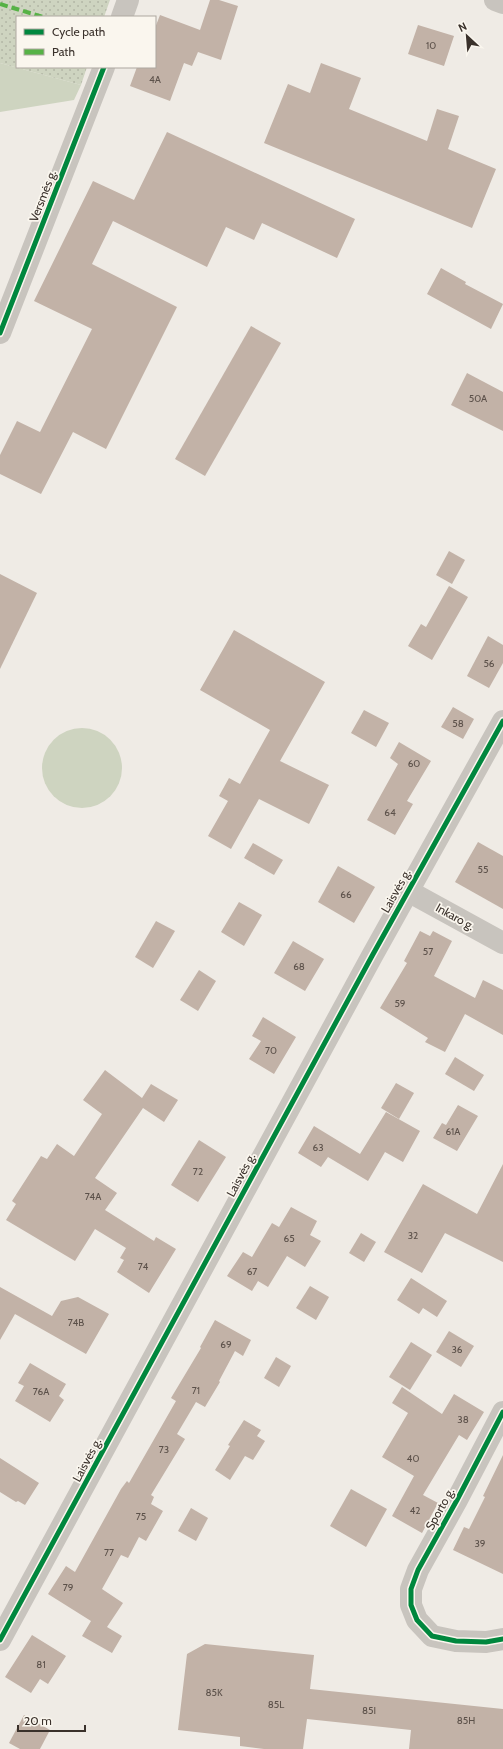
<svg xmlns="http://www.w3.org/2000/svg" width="503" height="1749" viewBox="0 0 503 1749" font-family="Cabin,sans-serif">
<defs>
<pattern id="park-dots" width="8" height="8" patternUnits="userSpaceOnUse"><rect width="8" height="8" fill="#ced4c0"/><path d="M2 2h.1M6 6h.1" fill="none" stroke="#b2b6a5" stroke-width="1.8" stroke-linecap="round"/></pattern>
</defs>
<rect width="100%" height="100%" fill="#efebe5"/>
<!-- grass -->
<g fill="#ced4c0">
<polygon points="0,63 81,85 74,100 0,112"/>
<circle cx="82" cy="768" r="40"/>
</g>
<!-- park -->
<polygon fill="url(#park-dots)" points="0,0 110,0 104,17 17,17 17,67 87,67 81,85 0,63"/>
<!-- building -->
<g fill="#c2b2a7">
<polygon points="210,0 219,0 238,6 221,60 198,52 192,66 184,63 170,101 130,86 137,67 155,67 155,28 160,15 200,30"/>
<polygon points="418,25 454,36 444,66 408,54"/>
<polygon points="321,63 361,78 349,109 427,141 437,109 459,116 448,149 496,169 472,228 264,143 288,84 310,93"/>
<polygon points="167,132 355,219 337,258 262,223 254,240 226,227 207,267 113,221 92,264 177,307 106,449 73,432 41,494 0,474 0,455 17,421 40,432 92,329 34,301 93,181 134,200"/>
<polygon points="441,268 466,282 465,284 503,304 491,329 427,294"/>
<polygon points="251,326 281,343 205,476 175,459"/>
<polygon points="467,373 503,392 503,431 451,405"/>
<polygon points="449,551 465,560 452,584 436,575"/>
<polygon points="0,574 37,593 0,669"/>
<polygon points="449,586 468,597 432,660 408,646 421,624 426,627"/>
<polygon points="234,630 325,682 280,761 329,785 309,824 259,799 231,849 208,836 228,801 219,796 229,778 240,784 270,730 200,690"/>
<polygon points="488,636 503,645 503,663 489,688 467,676"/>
<polygon points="453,707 474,719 463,739 441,727"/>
<polygon points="364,710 389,723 376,747 351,733"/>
<polygon points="399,742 431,761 407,801 413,804 395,835 367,820 398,764 390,758"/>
<polygon points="478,842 503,856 503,909 455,882"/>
<polygon points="253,843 283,860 274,875 244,858"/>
<polygon points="338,866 375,887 354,923 318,902"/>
<polygon points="239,902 262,915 244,946 221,932"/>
<polygon points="156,921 175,931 153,968 135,957"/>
<polygon points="420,931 430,936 433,931 452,941 434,976 475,998 483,980 503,990 503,1035 465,1014 445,1052 425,1042 428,1038 380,1008 407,963 404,961"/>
<polygon points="293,941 324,959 305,991 274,973"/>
<polygon points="199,970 216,981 198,1011 180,1000"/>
<polygon points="263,1017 296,1037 274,1074 249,1059 261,1041 252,1036"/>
<polygon points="455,1057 484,1075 474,1091 445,1074"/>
<polygon points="105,1070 142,1098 151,1084 178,1100 164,1122 143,1108 95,1178 117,1193 105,1210 154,1241 156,1237 176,1249 149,1293 117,1272 124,1260 120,1258 126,1248 95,1229 75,1261 6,1220 16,1204 12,1201 41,1156 47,1159 57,1144 74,1156 102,1114 83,1100"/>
<polygon points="396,1083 414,1093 399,1119 381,1108"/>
<polygon points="458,1105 478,1116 457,1151 433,1138 442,1123 446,1125"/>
<polygon points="386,1112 420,1131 403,1162 385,1152 368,1181 328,1157 321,1167 298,1153 314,1126 360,1154"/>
<polygon points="199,1140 226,1157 198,1202 171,1185"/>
<polygon points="503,1164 503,1262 445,1233 422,1273 384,1252 423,1184 477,1214"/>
<polygon points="291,1207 317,1221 310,1235 321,1241 305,1267 287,1256 268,1287 258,1281 252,1291 227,1276 243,1252 252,1257 272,1223 279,1227"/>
<polygon points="361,1233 376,1242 364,1262 349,1253"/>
<polygon points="411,1278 447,1301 437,1317 423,1308 419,1314 397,1300"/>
<polygon points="310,1286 329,1297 316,1320 296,1308"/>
<polygon points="0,1287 52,1316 61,1301 78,1297 109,1314 86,1354 15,1314 0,1340"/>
<polygon points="215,1320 251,1340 243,1356 235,1351 219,1381 220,1382 205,1407 196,1402 177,1434 185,1439 151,1495 154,1497 151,1504 163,1511 146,1541 139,1537 128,1558 121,1555 102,1589 123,1603 107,1627 122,1636 112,1653 82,1636 91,1621 48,1594 66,1566 75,1572 121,1489 127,1481 129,1483 176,1401 171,1398 201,1348 200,1347"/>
<polygon points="449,1331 474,1346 461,1367 436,1352"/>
<polygon points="411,1342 432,1355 410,1390 389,1377"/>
<polygon points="276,1357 291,1366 279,1387 264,1378"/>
<polygon points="30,1363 66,1384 59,1396 64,1400 50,1422 15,1401 24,1386 18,1383"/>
<polygon points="402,1387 442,1414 454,1394 484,1412 467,1440 459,1435 423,1495 438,1503 422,1533 392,1516 414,1476 382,1457 408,1413 392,1403"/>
<polygon points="244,1420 261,1430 257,1436 265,1441 253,1460 245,1456 230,1480 215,1470 230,1446 228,1445"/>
<polygon points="503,1455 503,1574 453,1550 464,1527 469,1529 485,1497 483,1496"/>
<polygon points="0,1458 39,1483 25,1505 18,1501 16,1502 0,1492"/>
<polygon points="351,1489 387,1509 366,1547 330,1526"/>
<polygon points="191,1508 208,1518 196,1541 178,1531"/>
<polygon points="32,1635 66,1656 48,1684 40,1679 31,1693 5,1677"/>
<polygon points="205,1644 314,1655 310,1689 503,1709 503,1749 409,1749 411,1730 307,1719 303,1749 264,1749 240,1746 240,1737 178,1730 187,1654"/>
<polygon points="24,1715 50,1730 40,1749 20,1749 9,1743"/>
</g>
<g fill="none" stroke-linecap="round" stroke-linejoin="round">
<!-- minor -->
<g stroke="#c8c4be" stroke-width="22">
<polyline points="495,0 503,3"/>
<polyline points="122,17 128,0"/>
<polyline points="0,333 104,67"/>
<polyline points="408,891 503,943"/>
<polyline points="503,1412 457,1500 418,1570 411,1589 411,1605 417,1620 432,1636 456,1641 486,1642 503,1639"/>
<polyline points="0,1640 372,956 503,721"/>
</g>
<!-- quiet -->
<polyline stroke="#56b246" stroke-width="4" stroke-dasharray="8 4" stroke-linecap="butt" points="0,4 43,17"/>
<!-- cycleway casing -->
<g stroke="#faf6ee" stroke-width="8">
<g id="cycleway">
<polyline points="0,333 104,67"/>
<polyline points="503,1412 457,1500 418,1570 411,1589 411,1605 417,1620 432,1636 456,1641 486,1642 503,1639"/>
<polyline points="0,1640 372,956 503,721"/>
</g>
</g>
<!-- cycleway -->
<use href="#cycleway" stroke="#00873e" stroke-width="5"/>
</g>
<g text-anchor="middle" stroke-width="3.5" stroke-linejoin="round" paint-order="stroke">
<!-- number labels -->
<g font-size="10" fill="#5c514a">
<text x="431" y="49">10</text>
<text x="155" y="83">4A</text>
<text x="478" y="402">50A</text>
<text x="489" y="667">56</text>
<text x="458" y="727">58</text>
<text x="414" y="767">60</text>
<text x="390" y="816">64</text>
<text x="483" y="873">55</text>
<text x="346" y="898">66</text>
<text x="428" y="955">57</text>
<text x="299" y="970">68</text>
<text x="400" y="1007">59</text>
<text x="271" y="1054">70</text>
<text x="453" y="1135">61A</text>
<text x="318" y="1151">63</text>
<text x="198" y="1175">72</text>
<text x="93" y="1200">74A</text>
<text x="413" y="1239">32</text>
<text x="289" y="1242">65</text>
<text x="143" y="1270">74</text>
<text x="252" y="1275">67</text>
<text x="76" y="1326">74B</text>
<text x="226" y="1348">69</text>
<text x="457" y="1353">36</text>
<text x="196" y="1394">71</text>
<text x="41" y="1395">76A</text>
<text x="463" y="1423">38</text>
<text x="164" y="1453">73</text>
<text x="413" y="1462">40</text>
<text x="415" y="1514">42</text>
<text x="141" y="1520">75</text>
<text x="480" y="1547">39</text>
<text x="109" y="1556">77</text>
<text x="68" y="1591">79</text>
<text x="41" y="1668">81</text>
<text x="214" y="1696">85K</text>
<text x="276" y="1708">85L</text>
<text x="369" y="1714">85I</text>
<text x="466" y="1724">85H</text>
</g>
<!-- street labels -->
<g font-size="12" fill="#3a312b" stroke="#faf6ee">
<text transform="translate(43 196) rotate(-69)" y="4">Versmės g.</text>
<text transform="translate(396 891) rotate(-61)" y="4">Laisvės g.</text>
<text transform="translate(455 917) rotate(29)" y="4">Inkaro g.</text>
<text transform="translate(241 1175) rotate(-62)" y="4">Laisvės g.</text>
<text transform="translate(87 1460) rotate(-62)" y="4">Laisvės g.</text>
<text transform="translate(440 1509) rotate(-61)" y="4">Sporto g.</text>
</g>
</g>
<!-- legend -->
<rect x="16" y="16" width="140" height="52" fill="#faf6ee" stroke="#ada7a0"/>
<rect x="24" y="29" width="20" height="6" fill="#00873e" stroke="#ada7a0"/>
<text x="52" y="36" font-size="12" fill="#3a312b">Cycle path</text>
<rect x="24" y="49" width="20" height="6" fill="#56b246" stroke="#ada7a0"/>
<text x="52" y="56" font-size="12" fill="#3a312b">Path</text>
<!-- north arrow -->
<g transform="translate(467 36) rotate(334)" stroke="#faf6ee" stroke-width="3" paint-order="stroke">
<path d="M0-3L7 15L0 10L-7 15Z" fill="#3a312b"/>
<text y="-6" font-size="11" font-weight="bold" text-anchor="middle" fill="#3a312b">N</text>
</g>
<!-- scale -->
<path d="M18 1725v6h67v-6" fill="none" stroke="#3a312b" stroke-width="2"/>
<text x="24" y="1725" font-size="12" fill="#3a312b" stroke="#faf6ee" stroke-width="3" paint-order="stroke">20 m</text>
</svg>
